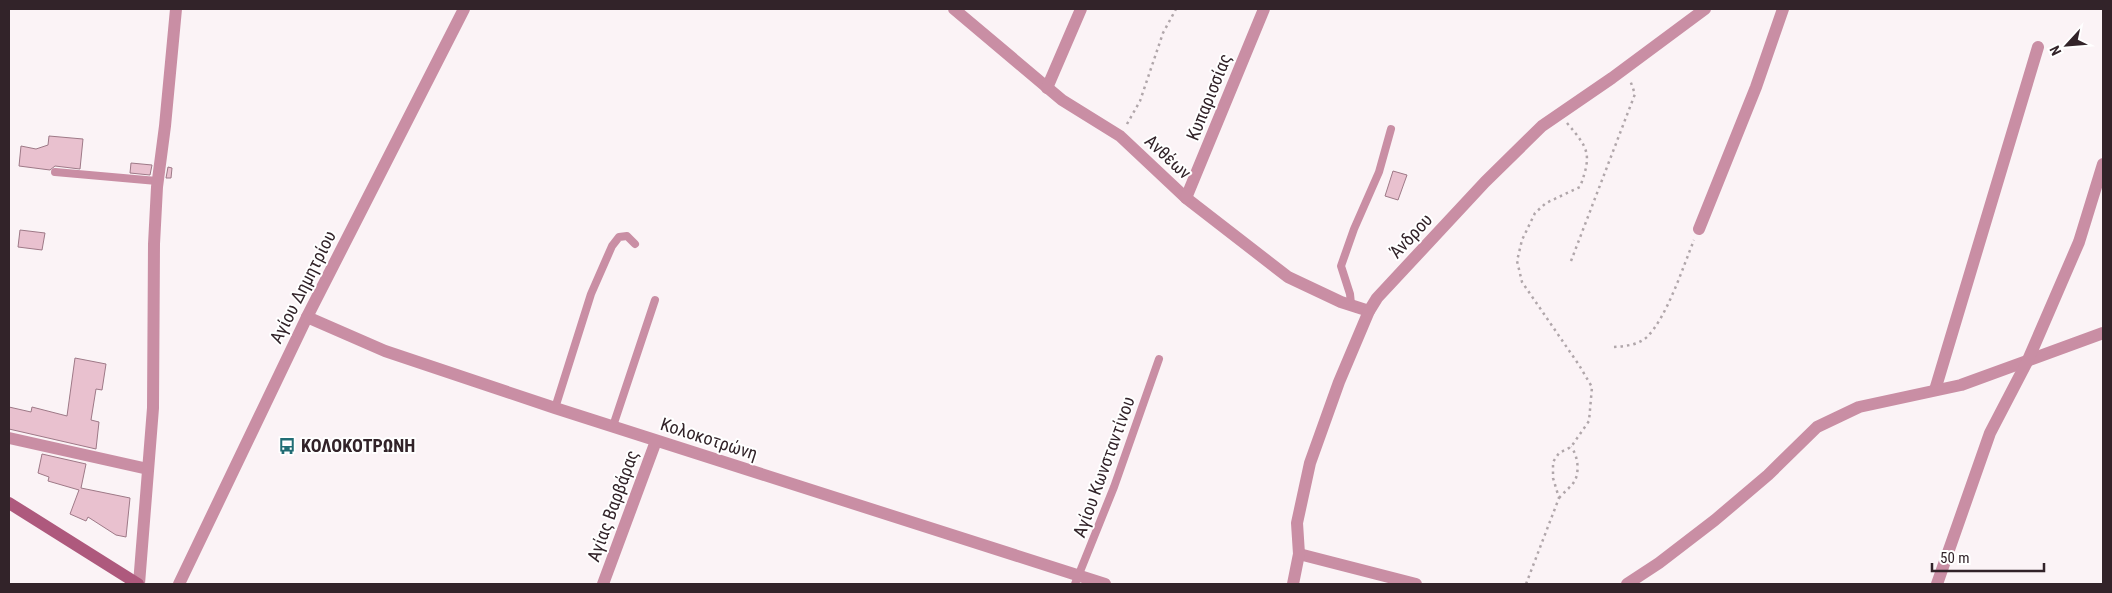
<svg xmlns="http://www.w3.org/2000/svg" width="2112" height="593" viewBox="0 0 2112 593" font-family="'Roboto Condensed',sans-serif">
<rect width="100%" height="100%" fill="#fbf3f6"/>
<!-- building -->
<g fill="#e9c1cf" stroke="#9e7987">
<polygon points="49,136 83,139 80,169 55,166 50,170 19,166 21,146 36,149 48,145"/>
<polygon points="131,163 152,165 150,175 130,173"/>
<polygon points="168,167 172,168 171,178 166,178"/>
<polygon points="1393,171 1407,175 1398,200 1385,196"/>
<polygon points="20,230 45,233 42,250 18,247"/>
<polygon points="75,358 106,364 102,390 96,389 91,420 99,422 96,449 9,429 9,407 31,412 32,407 67,416"/>
<polygon points="42,454 86,464 81,488 130,498 126,537 116,535 88,517 86,521 70,514 79,490 48,481 49,477 38,473"/>
</g>
<g fill="none" stroke-linecap="round" stroke-linejoin="round">
<!-- path -->
<g stroke="#b0a6aa" stroke-width="2.5" stroke-dasharray="2.5 4" stroke-linecap="butt">
<polyline points="1127,124 1140,101 1163,33 1176,9"/>
<polyline points="1571,261 1635,94 1630,80"/>
<path d="M 1614,347 C 1626,346 1638,345 1647,337 C 1667,317 1683,267 1694,240"/>
<path d="M 1559,498 C 1564,492 1570,488 1574,482 C 1580,473 1578,455 1571,447"/>
<path d="M 1526,584 L 1559,498 L 1553,478 L 1553,462 L 1559,453 L 1571,447 L 1589,421 L 1592,387 L 1579,365 L 1522,282 L 1517,261 L 1522,240 L 1535,213 L 1546,203 L 1580,187 C 1592,154 1589,149 1567,123"/>
</g>
<!-- service -->
<g stroke="#c98ea4" stroke-width="8">
<polyline points="55,172 157,181"/>
<polyline points="1351,304 1350,294 1341,266 1354,229 1379,172 1391,129"/>
<polyline points="555,408 591,294 612,246 619,237 627,236 635,244"/>
<polyline points="613,426 655,300"/>
<polyline points="1075,584 1114,487 1159,359"/>
</g>
<!-- minor -->
<g stroke="#c98ea4" stroke-width="12">
<polyline points="954,9 1062,100 1120,136 1186,198 1288,277 1341,302 1369,311"/>
<polyline points="1047,88 1081,9"/>
<polyline points="1186,198 1264,9"/>
<polyline points="1699,229 1756,87 1783,9"/>
<polyline points="307,317 385,351 555,408 1105,584"/>
<polyline points="1935,390 2038,47"/>
<polyline points="9,438 148,469"/>
<polyline points="1299,554 1416,584"/>
<polyline points="139,584 153,408 154,244 157,187 165,126 176,9"/>
<polyline points="603,584 656,441"/>
<polyline points="1293,584 1299,554 1297,523 1310,463 1339,382 1369,311 1377,298 1485,182 1542,126 1612,78 1705,9"/>
<polyline points="1627,584 1659,563 1715,520 1768,475 1817,427 1859,407 1961,385 2103,333"/>
<polyline points="1937,584 1990,433 2028,360 2079,242 2103,164"/>
</g>
<!-- tertiary -->
<polyline stroke="#c98ea4" stroke-width="12" points="179,584 307,317 464,9"/>
<!-- secondary -->
<polyline stroke="#ae597d" stroke-width="12" points="9,503 138,584"/>
</g>
<!-- icons -->
<defs>
<g id="bus-bare" transform="scale(1.35)"><path d="M-5-6H5V4H4V6H2V4H-2V6H-4V4H-5ZM-3.5-4V0h7V-4ZM-3.5 1.2v1.5H-2V1.2ZM2 1.2v1.5H3.5V1.2Z" fill="#216c74" stroke="#fff" stroke-width="2.5" paint-order="stroke"/></g>
</defs>
<g fill-rule="evenodd">
<use href="#bus-bare" x="287" y="446"/>
</g>
<g text-anchor="middle" stroke-width="4" stroke-linejoin="round" paint-order="stroke">
<!-- street labels -->
<g font-size="18" fill="#322329" stroke="#fff">
<text transform="translate(1209 97) rotate(-68)" y="6">Κυπαρισσίας</text>
<text transform="translate(1168 157) rotate(43)" y="6">Ανθέων</text>
<text transform="translate(1411 236) rotate(-47)" y="6">Άνδρου</text>
<text transform="translate(303 287) rotate(-63)" y="6">Αγίου Δημητρίου</text>
<text transform="translate(709 439) rotate(18)" y="6">Κολοκοτρώνη</text>
<text transform="translate(1104 467) rotate(-70)" y="6">Αγίου Κωνσταντίνου</text>
<text transform="translate(613 506) rotate(-70)" y="6">Αγίας Βαρβάρας</text>
</g>
<!-- poi labels -->
<g font-size="18" font-weight="bold" fill="#322329" stroke="#fff" text-anchor="start">
<text x="301" y="452">ΚΟΛΟΚΟΤΡΩΝΗ</text>
</g>
</g>
<!-- border -->
<rect width="2112" height="593" fill="none" stroke="#322329" stroke-width="20"/>
<!-- north arrow -->
<g transform="translate(2067 45) rotate(244)" stroke="#ffffff" stroke-width="4" paint-order="stroke">
<path d="M0-4L9 19L0 12L-9 19Z" fill="#322329"/>
<text y="-8" font-size="14" font-weight="bold" text-anchor="middle" fill="#322329">N</text>
</g>
<!-- scale -->
<path d="M1932 563v8h112v-8" fill="none" stroke="#322329" stroke-width="2.5"/>
<text x="1940" y="563" font-size="15" fill="#322329" stroke="#ffffff" stroke-width="4" paint-order="stroke">50 m</text>
</svg>
